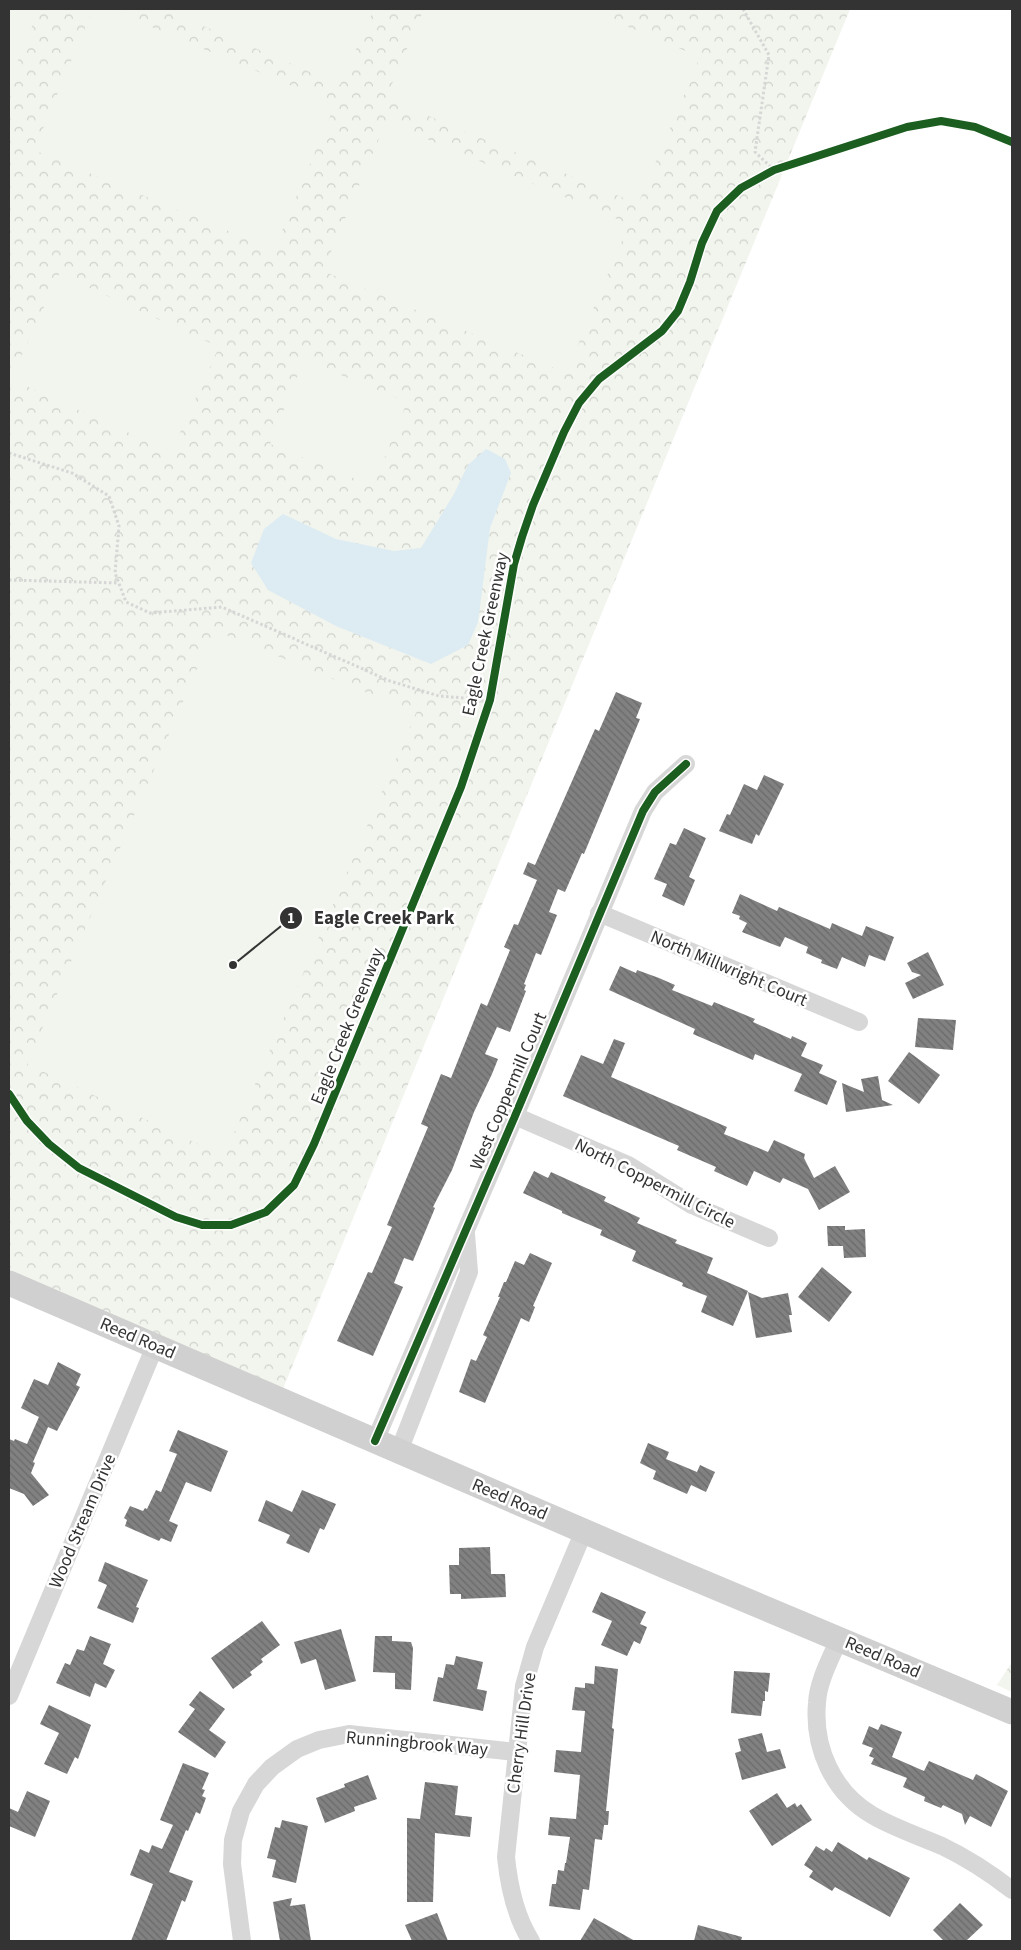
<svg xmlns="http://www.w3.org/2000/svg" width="1021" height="1950" viewBox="0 0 1021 1950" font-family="'Source Sans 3',sans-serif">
<defs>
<pattern id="forest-crowns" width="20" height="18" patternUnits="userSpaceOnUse" patternTransform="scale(1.25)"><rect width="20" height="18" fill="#f1f5ed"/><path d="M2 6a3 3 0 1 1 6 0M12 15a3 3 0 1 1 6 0" fill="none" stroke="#cfd2cc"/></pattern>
<pattern id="building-back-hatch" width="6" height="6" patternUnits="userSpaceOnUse" patternTransform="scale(1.25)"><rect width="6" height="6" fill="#818181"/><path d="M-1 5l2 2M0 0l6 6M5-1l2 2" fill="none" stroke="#6a6a6a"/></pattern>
</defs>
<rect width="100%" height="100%" fill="#fff"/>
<!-- forest -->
<g fill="url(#forest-crowns)">
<polygon points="9,9 850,9 280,1396 9,1279"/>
<polygon points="1012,1662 1012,1692 997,1685"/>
</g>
<!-- pitch -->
<g fill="#f1f5ed">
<polygon points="9,9 39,9 9,83"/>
<polygon points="93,9 108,9 335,104 274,250 34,150"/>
<polygon points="164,9 374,9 340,85"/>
<polygon points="424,9 585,9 700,57 638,204 386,98"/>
<polygon points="386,122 629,224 566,373 323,271"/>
<polygon points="59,274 219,347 171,452 11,379"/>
<polygon points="304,360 407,402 373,486 270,444"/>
<polygon points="214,630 416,713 224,1156 27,1064"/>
</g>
<!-- water -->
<polygon fill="#ddebf3" points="486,449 505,459 511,473 490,528 478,622 468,645 431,664 336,626 268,590 251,563 264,529 283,514 336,539 394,551 421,548 454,494 468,465"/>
<!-- building -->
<g fill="url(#building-back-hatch)">
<polygon points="616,692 642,703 636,718 640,719 584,854 582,853 565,892 558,889 549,912 557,915 541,955 536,953 524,984 526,985 524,990 526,991 510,1032 497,1027 485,1054 498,1059 492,1074 474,1112 452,1170 433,1207 435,1208 413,1261 404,1258 394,1283 403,1287 373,1356 337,1341 368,1272 372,1273 392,1227 387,1225 428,1127 421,1124 441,1074 451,1078 481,1003 487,1006 510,950 504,947 514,924 518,925 537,880 523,874 528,862 535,865 595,729 599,731"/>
<polygon points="764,775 784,784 759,836 756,834 752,844 719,831 727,814 730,815 744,784 757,790"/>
<polygon points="684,828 706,838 689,877 695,880 684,906 662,896 667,884 654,879 670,843 676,845"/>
<polygon points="740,894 777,911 779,907 830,929 832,923 862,936 866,926 894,937 885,961 869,955 865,967 842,957 837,969 821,963 822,960 806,953 808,947 785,937 780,947 742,932 747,923 739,919 740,916 732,913"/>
<polygon points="928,952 944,985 913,999 905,983 921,975 912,972 907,963"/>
<polygon points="620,966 636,973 637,970 659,978 675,985 672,990 712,1006 714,1002 755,1019 753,1022 791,1039 792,1036 807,1043 801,1056 823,1065 819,1073 837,1081 827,1105 794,1091 802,1074 755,1054 753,1060 693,1034 695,1029 609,990"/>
<polygon points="918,1018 956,1020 953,1050 915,1047"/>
<polygon points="614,1039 625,1043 611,1077 727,1127 724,1134 768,1152 774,1140 805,1154 804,1158 814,1178 835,1166 850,1192 819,1210 808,1189 783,1178 780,1183 754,1171 747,1186 714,1171 716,1167 677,1150 679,1146 563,1096 581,1055 603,1064"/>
<polygon points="909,1052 940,1075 919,1104 888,1081"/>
<polygon points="878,1076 882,1100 893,1105 846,1112 842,1083 864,1092 861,1079"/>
<polygon points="534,1171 548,1178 551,1172 606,1197 604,1201 640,1218 637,1223 677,1240 675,1243 713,1258 707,1273 748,1291 733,1326 701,1312 707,1296 682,1286 683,1283 632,1261 636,1251 600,1235 602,1230 562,1213 562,1211 523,1193"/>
<polygon points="827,1226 845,1226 845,1230 865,1229 866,1257 844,1258 843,1246 828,1246"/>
<polygon points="530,1253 552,1263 533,1306 535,1307 529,1322 521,1318 485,1403 459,1392 471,1359 476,1361 487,1337 483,1335 500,1297 498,1297 504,1282 506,1282 515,1261 524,1265"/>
<polygon points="822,1267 852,1292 829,1322 798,1297"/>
<polygon points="748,1292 762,1298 788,1293 792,1315 789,1315 792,1332 756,1338"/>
<polygon points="58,1362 81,1374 76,1385 80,1387 57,1431 48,1427 33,1462 35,1463 31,1473 49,1495 33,1506 24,1494 9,1488 9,1439 14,1441 15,1439 27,1444 39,1417 21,1408 34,1379 48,1385"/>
<polygon points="178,1430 228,1451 211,1492 186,1482 169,1521 178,1525 171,1542 161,1538 159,1541 125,1526 127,1520 124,1518 130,1506 143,1511 145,1508 147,1509 156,1490 161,1492 177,1454 169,1451"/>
<polygon points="648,1443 669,1452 666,1459 697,1472 700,1465 715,1472 706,1492 691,1485 687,1494 653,1479 656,1471 640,1463"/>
<polygon points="302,1490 336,1504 324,1530 320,1528 309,1553 286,1543 290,1535 258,1521 266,1500 292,1512"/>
<polygon points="490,1547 491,1574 505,1574 506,1597 461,1599 461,1594 450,1594 449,1565 459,1565 459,1548"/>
<polygon points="105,1562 148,1580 136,1607 139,1608 133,1623 97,1608 107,1585 98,1581"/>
<polygon points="601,1592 646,1612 640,1624 647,1627 640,1644 634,1641 627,1656 601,1645 612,1621 592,1612"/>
<polygon points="262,1621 280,1645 261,1659 263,1662 250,1672 252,1675 233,1689 211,1658"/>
<polygon points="341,1629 356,1681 325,1690 316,1659 301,1664 294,1642"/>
<polygon points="90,1636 111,1644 103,1664 115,1670 106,1688 95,1683 90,1697 56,1683 65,1663 70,1665 77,1649 84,1651"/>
<polygon points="375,1636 392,1636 392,1641 411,1642 413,1648 411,1690 395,1689 395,1673 373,1672"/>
<polygon points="456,1656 483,1662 477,1689 487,1691 483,1711 433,1701 438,1677 443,1678 446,1664 454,1665"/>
<polygon points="595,1666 618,1669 612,1728 614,1729 606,1811 609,1811 608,1825 604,1825 602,1840 595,1839 589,1890 583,1889 580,1910 549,1906 552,1884 556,1884 558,1870 564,1871 565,1863 566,1863 570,1837 548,1835 550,1817 576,1819 580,1775 554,1772 556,1750 581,1752 585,1711 572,1710 575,1687 585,1688 585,1683 594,1684"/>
<polygon points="734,1671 770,1673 768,1692 765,1691 765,1701 763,1701 761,1716 731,1713"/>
<polygon points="200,1691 225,1709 209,1730 226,1742 215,1758 178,1732 195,1709 189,1705"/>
<polygon points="49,1705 91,1725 78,1759 75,1757 67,1774 44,1764 59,1733 40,1724"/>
<polygon points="881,1724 902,1732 892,1757 924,1771 929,1761 973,1780 976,1774 1008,1791 991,1827 970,1816 965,1825 962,1814 943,1805 941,1808 924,1801 925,1797 903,1787 907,1778 871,1764 874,1758 869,1756 873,1748 862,1744 869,1726 878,1730"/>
<polygon points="762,1733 767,1752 780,1749 786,1768 742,1780 735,1753 741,1751 738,1739"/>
<polygon points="183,1763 209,1773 202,1789 205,1790 202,1796 206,1798 200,1814 196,1812 188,1831 186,1830 169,1872 193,1881 185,1902 182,1900 166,1941 131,1941 153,1884 130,1875 140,1849 149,1853 152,1845 162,1849 173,1825 160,1820"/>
<polygon points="368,1775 377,1799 354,1807 355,1811 325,1823 316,1798 345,1787 344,1784"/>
<polygon points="425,1782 458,1786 455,1815 472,1817 470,1837 435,1833 433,1902 407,1902 407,1818 420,1819"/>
<polygon points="27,1791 50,1801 35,1837 9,1826 9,1808 18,1812"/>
<polygon points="777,1793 787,1808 795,1803 797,1807 801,1804 812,1820 772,1846 749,1811"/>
<polygon points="282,1820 308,1826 296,1883 272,1877 276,1860 267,1858 275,1827 280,1828"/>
<polygon points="838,1842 867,1860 869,1857 910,1878 890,1917 835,1887 832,1891 809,1877 813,1871 804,1865 816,1846 824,1851 826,1848 832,1852"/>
<polygon points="292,1898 290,1906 305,1904 311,1941 280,1941 273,1902"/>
<polygon points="960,1903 983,1925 966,1941 944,1941 933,1930"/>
<polygon points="437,1913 448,1941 412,1941 405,1925"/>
<polygon points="594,1918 635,1941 580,1941"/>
<polygon points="698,1925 742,1937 741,1941 694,1941"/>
</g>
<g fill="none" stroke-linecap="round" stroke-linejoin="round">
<!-- path -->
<g stroke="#d6d6d6" stroke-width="3" stroke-dasharray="2.5 2.5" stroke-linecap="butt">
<polyline points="743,9 769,55 755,152 774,170"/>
<polyline points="9,453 72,473 109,496 119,526 115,573 126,602 150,613 222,607 390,681 439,696 490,700"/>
<polyline points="9,580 119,583"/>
</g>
<!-- minor -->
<g stroke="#d7d7d7" stroke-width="18">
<polyline points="599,913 859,1022"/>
<polyline points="515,1116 628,1165 692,1205 769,1238"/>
<polyline points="375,1441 515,1116 643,811 655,792 686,764"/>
<polyline points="399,1451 469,1272 466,1234"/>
<path d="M 839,1639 C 831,1658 818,1681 817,1703 C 813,1748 833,1792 872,1815 C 894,1828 919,1836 942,1846 C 967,1858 990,1873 1012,1890"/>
<polyline points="9,1696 155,1346"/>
<polyline points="242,1941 232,1864 233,1840 241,1811 256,1784 272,1767 297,1749 319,1740 349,1734 516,1752"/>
<path d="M 531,1941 C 515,1916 509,1887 506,1857 L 524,1686 L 535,1647 L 584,1531"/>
</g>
<!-- secondary -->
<polyline stroke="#d0d0d0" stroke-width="25" points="9,1283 674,1570 1012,1712"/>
<!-- cycleway casing -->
<g stroke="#fff" stroke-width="11">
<g id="cycleway">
<polyline points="9,1094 27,1121 49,1144 79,1168 176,1217 202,1225 231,1225 266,1212 294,1185 314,1144 461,787 490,700 514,564 522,537 533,505 564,432 579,403 599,379 662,331 678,311 690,282 702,243 717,211 741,188 774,170 907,127 941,121 975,127 1012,142"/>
<polyline points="375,1441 515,1116 643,811 655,792 686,764"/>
</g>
</g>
<!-- cycleway -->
<use href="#cycleway" stroke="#1b5e20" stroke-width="8"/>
</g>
<g text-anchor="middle" stroke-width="5" stroke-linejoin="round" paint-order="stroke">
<!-- street labels -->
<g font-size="18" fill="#333" stroke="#fff">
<text transform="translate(485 634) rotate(-78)" y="6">Eagle Creek Greenway</text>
<text transform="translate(729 968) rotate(23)" y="6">North Millwright Court</text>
<text transform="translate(347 1026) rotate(-68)" y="6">Eagle Creek Greenway</text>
<text transform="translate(508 1091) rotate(-67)" y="6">West Coppermill Court</text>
<text transform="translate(655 1183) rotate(27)" y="6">North Coppermill Circle</text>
<text transform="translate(138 1338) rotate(23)" y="6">Reed Road</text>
<text transform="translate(510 1499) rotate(23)" y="6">Reed Road</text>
<text transform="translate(82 1521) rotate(-67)" y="6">Wood Stream Drive</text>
<text transform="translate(883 1657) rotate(23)" y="6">Reed Road</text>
<text transform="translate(521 1733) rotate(-82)" y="6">Cherry Hill Drive</text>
<text transform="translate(417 1743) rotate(5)" y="6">Runningbrook Way</text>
</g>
</g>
<!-- callouts -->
<path fill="none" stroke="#333" stroke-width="2" d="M233 965L291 918"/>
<g fill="#333" stroke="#fff" stroke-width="2">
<circle cx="233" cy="965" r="5"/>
<circle cx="291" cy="918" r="12"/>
</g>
<g font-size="15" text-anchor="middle" font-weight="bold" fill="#fff">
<text x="291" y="923">1</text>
</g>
<g font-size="19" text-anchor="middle" font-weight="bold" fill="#333" stroke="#fff" stroke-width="5" stroke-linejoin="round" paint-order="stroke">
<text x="384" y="924">Eagle Creek Park</text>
</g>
<!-- border -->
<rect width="1021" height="1950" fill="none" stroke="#333333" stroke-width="20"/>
</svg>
